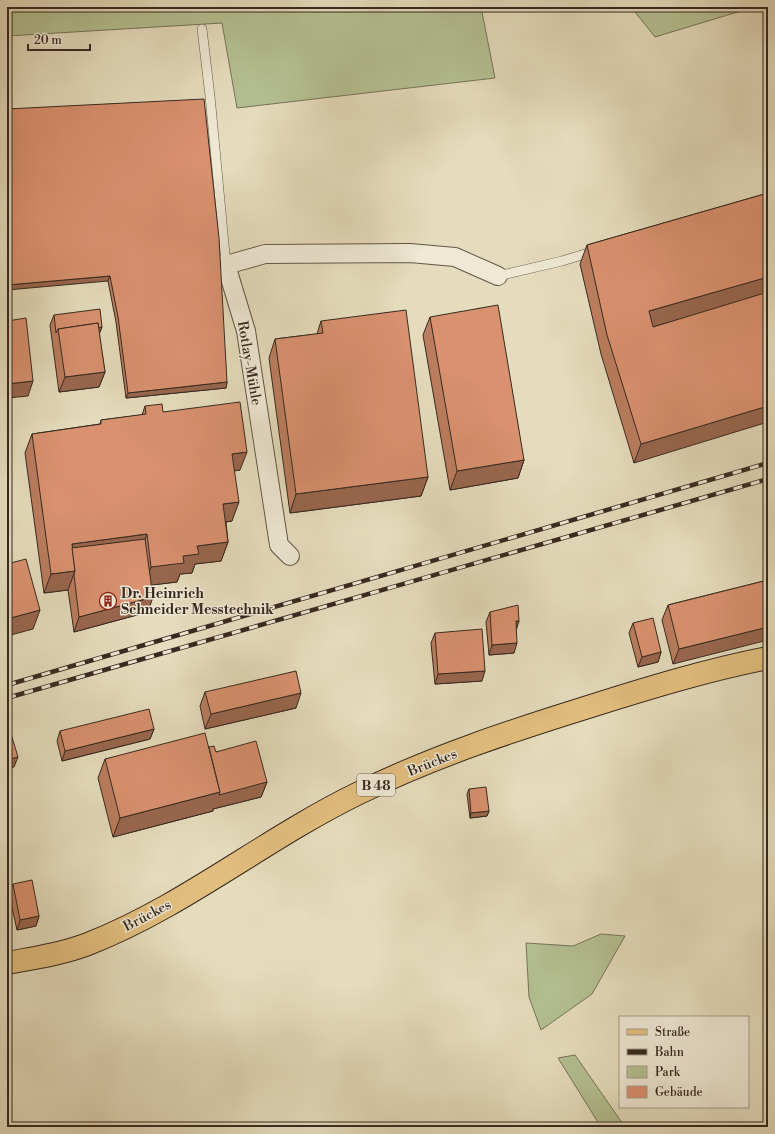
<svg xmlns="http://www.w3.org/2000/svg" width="775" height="1134" viewBox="0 0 775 1134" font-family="'Libre Bodoni',serif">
<rect width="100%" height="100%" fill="#e5dcbd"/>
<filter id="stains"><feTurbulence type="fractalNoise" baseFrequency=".005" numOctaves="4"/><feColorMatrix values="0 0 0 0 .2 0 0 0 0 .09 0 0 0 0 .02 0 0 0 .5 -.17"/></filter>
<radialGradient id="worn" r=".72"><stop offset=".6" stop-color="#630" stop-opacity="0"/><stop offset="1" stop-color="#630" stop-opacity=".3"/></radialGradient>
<!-- green -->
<g fill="#b4c092" stroke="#767459">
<polygon points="7,7 481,7 495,78 237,108 222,23 7,36"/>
<polygon points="631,7 754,7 655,37"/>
<polygon points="601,934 625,936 592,994 541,1030 529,997 526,943 573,946"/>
<polygon points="575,1055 625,1127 601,1127 558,1058"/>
</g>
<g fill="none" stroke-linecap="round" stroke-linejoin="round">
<!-- service casing -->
<g stroke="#625647" stroke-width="10">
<g id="service">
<polyline points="202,29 210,96 226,265"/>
<polyline points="498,276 562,261 595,251"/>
</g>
</g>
<!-- minor casing -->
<g stroke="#625647" stroke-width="20">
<g id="minor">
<polyline points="196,262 226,265 265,254 410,253 455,257 498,276"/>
<polyline points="226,265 246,331 279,545 290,556"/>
</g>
</g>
<!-- primary casing -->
<g stroke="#372920" stroke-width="24">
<path id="primary" d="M 7,963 C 34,958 62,954 88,944 C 185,906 266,838 359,793 C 432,757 511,731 588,707 C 648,688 707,670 768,658"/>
</g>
<!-- service -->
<use href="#service" stroke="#eee8d4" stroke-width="9"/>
<!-- minor -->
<use href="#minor" stroke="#eee8d4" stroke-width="18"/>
<!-- primary -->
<use href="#primary" stroke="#e2be7e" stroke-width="22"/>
<!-- rail casing -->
<g stroke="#372920" stroke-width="4.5">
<g id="rail">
<polyline points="7,685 768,463"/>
<polyline points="7,698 768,479"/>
</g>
</g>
<!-- rail -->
<use href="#rail" stroke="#eee8d4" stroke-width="3" stroke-dasharray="9" stroke-linecap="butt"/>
</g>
<!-- wall -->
<g fill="#bb7d5f" stroke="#372920">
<polygon points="7,109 227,382 226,388 126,398 116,322 108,281"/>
<polygon points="768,193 634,463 601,354 580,264 587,245"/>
<polygon points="54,315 102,327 99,334 105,372 99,387 59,392 50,325"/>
<polygon points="430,317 524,460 518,478 450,490 423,335"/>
<polygon points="321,321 428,477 421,496 290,513 269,358 275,339 317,334"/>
<polygon points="145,406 163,412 240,470 234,471 232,521 226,522 228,542 221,561 195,564 192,573 180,574 177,582 151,585 148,612 74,632 68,590 44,593 25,453 32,434 100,424 101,420 142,415"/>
<polygon points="768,580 673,664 662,620 668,605"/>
<polygon points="490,612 519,621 516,628 514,653 489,655 486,622"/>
<polygon points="633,623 661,652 658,662 638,667 629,633"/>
<polygon points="435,633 482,681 435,684 431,643"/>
<polygon points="205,692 296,708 205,729 200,706"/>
<polygon points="154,729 150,739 62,761 57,741 60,731"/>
<polygon points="209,747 267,782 261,797 213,809 213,811 113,837 98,778 105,759"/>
<polygon points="469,789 489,811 487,816 470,818 467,794"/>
<polygon points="13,884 39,916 36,926 17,930 9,894"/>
</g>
<!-- shaded-wall -->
<g fill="#98664e" stroke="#372920">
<polygon points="110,276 108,281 7,290 7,285"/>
<polygon points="768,277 768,294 642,330 649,311"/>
<polygon points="102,327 98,337 58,333"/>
<polygon points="105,372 99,387 59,392 65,377"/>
<polygon points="33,381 28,396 7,398 7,384"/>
<polygon points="227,382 226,388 126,398 128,393"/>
<polygon points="768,406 768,422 634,463 641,444"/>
<polygon points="247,452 240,470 225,472 232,454"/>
<polygon points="524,460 518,478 450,490 457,471"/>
<polygon points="428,477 421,496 290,513 296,494"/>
<polygon points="239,502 232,521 216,523 223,504"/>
<polygon points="147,534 140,553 72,562 72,544"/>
<polygon points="228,542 221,561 195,564 192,573 180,574 177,582 144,586 151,567 183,556 197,546"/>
<polygon points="75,571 68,590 44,593 51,574"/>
<polygon points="153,597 148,612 74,632 79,617"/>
<polygon points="40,610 33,629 7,636 7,619"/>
<polygon points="516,621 519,621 516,631"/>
<polygon points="768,627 768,640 673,664 679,649"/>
<polygon points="517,643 514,653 489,655 492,645"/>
<polygon points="661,652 658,662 638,667 642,657"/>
<polygon points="485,671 482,681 435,684 438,674"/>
<polygon points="301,693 296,708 205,729 211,714"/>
<polygon points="154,729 150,739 62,761 65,751"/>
<polygon points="18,757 14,767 7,769 7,760"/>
<polygon points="267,782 261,797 213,809 213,811 113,837 120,818 220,792"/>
<polygon points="489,811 487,816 470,818 471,813"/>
<polygon points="39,916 36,926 17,930 20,920"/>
</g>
<!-- building -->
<g fill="#d9916f" stroke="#372920">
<polygon points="204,99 219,238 227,382 128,393 118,317 110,276 7,285 7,109"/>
<polygon points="768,193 768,277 649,311 653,327 768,292 768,406 641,444 607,335 587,245"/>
<polygon points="498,305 524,460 457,471 430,317"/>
<polygon points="100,309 102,327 99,328 98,323 58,329 56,333 54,315"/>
<polygon points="406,310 428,477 296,494 275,339 323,333 321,321"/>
<polygon points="26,318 33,381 7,384 7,321"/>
<polygon points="98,323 105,372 65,377 58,329"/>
<polygon points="240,402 247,452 232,454 239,502 223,504 228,542 197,546 199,554 183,556 184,563 151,567 147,534 72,544 75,571 51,574 32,434 101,424 101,420 146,414 145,406 162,404 163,412"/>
<polygon points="145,539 153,597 79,617 74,575 75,571 72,548"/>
<polygon points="26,559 40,610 7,619 7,564"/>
<polygon points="768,580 768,627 679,649 668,605"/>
<polygon points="518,605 519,621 516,621 517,643 492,645 490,612"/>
<polygon points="653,618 661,652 642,657 633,623"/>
<polygon points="482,629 485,671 438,674 435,633"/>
<polygon points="296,671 301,693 211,714 205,692"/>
<polygon points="149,709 154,729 65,751 60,731"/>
<polygon points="7,724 8,724 18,757 7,760"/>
<polygon points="205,733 220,792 120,818 105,759"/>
<polygon points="256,741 267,782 219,795 220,792 209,747 214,746 216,752"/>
<polygon points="486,787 489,811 471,813 469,789"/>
<polygon points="32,880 39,916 20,920 13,884"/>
</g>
<!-- icons -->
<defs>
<g id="building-ring" transform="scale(0.9)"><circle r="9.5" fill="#eee8d4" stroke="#8f2418" stroke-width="1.5"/><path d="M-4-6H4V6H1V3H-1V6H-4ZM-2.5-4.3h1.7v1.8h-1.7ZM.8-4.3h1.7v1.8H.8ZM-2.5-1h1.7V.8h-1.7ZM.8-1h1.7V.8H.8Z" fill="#8f2418"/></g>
</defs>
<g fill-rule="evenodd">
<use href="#building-ring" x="108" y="601"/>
</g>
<g text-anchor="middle" stroke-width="3" stroke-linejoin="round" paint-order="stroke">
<!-- shield labels -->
<rect fill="#eee8d4" stroke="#6e6256" stroke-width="1" x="357" y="774" width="38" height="22" rx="3"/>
<g font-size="13" font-weight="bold" fill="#372920">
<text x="376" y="790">B 48</text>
</g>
<!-- street labels -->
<g font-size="14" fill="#372920" stroke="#eee8d4">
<text transform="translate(250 363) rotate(80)" y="5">Rotlay-Mühle</text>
<text transform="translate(432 762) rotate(-22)" y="5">Brückes</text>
<text transform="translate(147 915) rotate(-28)" y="5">Brückes</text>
</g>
<!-- poi labels -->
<g font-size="14" font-weight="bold" fill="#372920" stroke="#eee8d4" text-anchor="start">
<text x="121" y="598">Dr. Heinrich<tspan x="121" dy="16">Schneider Messtechnik</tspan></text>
</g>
</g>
<!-- margin -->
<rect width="775" height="1134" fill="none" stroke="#e5dcbd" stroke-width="24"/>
<rect x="8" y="8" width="759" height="1118" fill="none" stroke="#372920" stroke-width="2"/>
<rect x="12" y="12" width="751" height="1110" fill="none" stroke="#372920"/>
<!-- legend -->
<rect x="619" y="1016" width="130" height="92" fill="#eee8d4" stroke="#a59c8c"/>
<rect x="627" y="1029" width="20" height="6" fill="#e2be7e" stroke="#a59c8c"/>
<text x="655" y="1036" font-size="12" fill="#372920">Straße</text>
<rect x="627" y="1049" width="20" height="6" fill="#372920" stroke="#a59c8c"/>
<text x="655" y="1056" font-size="12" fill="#372920">Bahn</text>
<rect x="627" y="1066" width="20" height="12" fill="#b4c092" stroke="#a59c8c"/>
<text x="655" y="1076" font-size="12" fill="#372920">Park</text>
<rect x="627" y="1086" width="20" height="12" fill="#d9916f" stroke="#a59c8c"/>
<text x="655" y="1096" font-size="12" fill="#372920">Gebäude</text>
<!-- scale -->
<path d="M28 44v6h62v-6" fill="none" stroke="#372920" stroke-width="2"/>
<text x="34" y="44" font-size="12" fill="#372920" stroke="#eee8d4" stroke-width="3" paint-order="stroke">20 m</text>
<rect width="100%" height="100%" filter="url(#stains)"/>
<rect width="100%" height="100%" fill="url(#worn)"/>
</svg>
